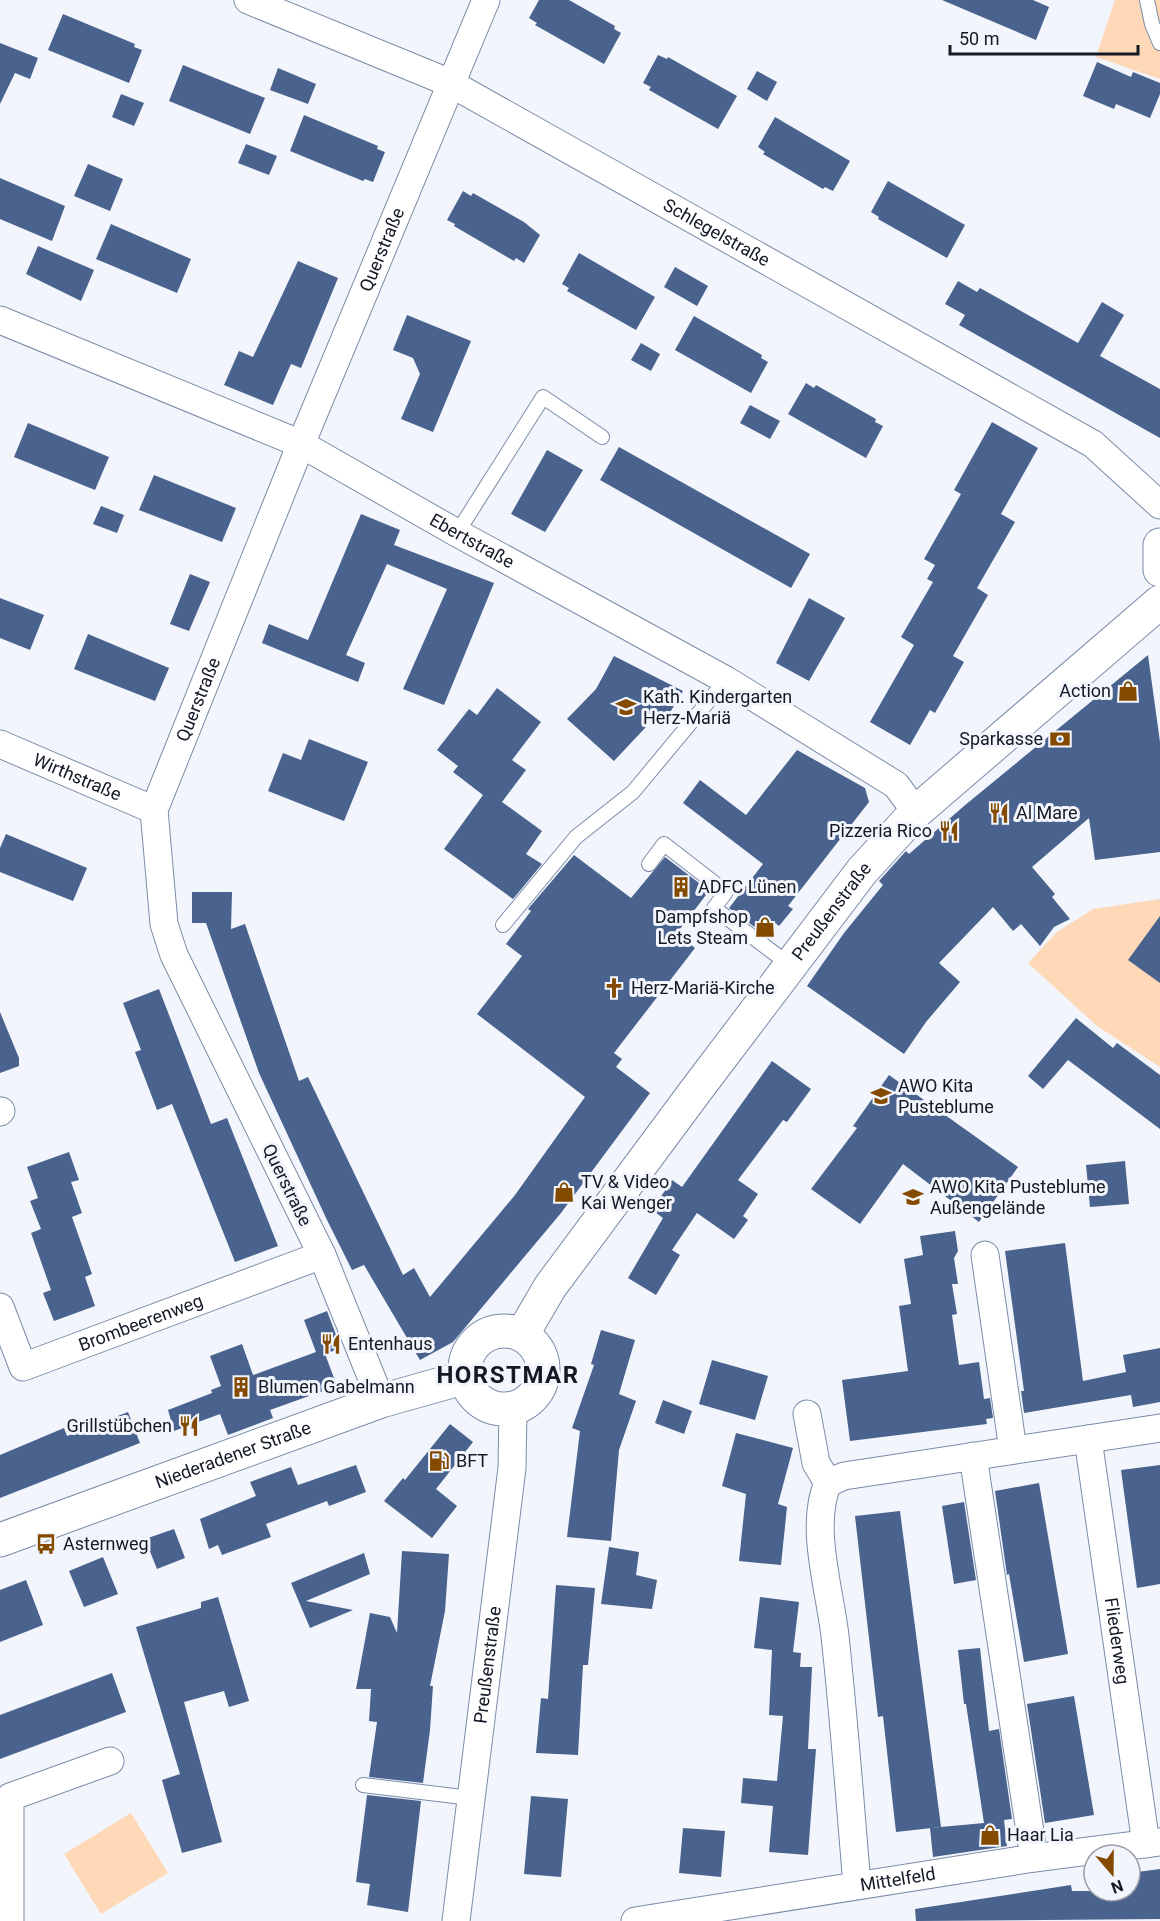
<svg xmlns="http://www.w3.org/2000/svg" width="1160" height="1921" viewBox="0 0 1160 1921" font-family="Roboto,sans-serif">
<rect width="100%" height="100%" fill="#f2f6fc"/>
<!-- green -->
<g fill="#fed8b7">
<polygon points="1115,0 1160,0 1160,79 1096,57"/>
<polygon points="1160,899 1160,1067 1097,1026 1028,963 1057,932 1093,909"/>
<polygon points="131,1813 168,1873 101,1914 64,1854"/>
</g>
<!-- building -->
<g fill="#49628e">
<polygon points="539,0 569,0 615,26 614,29 621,33 604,64 535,25 537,23 529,18"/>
<polygon points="942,0 1033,0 1049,7 1036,40"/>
<polygon points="63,14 135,44 134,47 142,50 129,83 48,50"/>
<polygon points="0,43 38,58 30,79 15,73 0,104"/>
<polygon points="658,55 667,59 668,57 737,96 718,129 649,90 651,87 643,83"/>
<polygon points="1097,62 1131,77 1133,72 1160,83 1160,94 1150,118 1116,104 1114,109 1083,96"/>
<polygon points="183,65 265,98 250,134 169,101"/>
<polygon points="278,68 316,84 308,104 270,90"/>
<polygon points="757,71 777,82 767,101 747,89"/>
<polygon points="121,94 144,103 134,126 112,117"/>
<polygon points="304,115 378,146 377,149 385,152 373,182 365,179 363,181 290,151"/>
<polygon points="775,117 850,161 833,191 825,187 823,189 763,154 765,152 758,147"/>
<polygon points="246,144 277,156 269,175 238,163"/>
<polygon points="88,164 123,179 110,211 74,196"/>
<polygon points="0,178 65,206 52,241 0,219"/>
<polygon points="888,181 965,225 947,258 878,219 879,217 871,212"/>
<polygon points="463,191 471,196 473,193 524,222 540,235 524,263 516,258 514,261 454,226 455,224 447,220"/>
<polygon points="111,224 191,259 177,293 96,259"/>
<polygon points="38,246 94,270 81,301 26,274"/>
<polygon points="579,253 655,297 636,330 567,291 569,288 562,284"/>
<polygon points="298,261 338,278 301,368 291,364 273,405 224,385 239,351 253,357"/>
<polygon points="675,267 708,286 697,306 664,287"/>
<polygon points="958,281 977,292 980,288 1078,343 1102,302 1124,315 1100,356 1160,389 1160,438 959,325 965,315 945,304"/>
<polygon points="407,315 471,341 433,432 401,419 420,374 413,358 393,350"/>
<polygon points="694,316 762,355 761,358 768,362 751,393 675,350"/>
<polygon points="641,343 660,354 651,371 631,360"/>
<polygon points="806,383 814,388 816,385 876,419 875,422 883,426 866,458 788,414"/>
<polygon points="750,405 780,421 770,439 740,423"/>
<polygon points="992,422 1038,448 1001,514 1015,522 977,588 988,595 953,656 964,662 935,713 930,710 910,745 870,722 914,645 901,637 933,582 927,579 935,565 924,559 961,494 954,490"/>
<polygon points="28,423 109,457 95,490 14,457"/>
<polygon points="619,447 810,554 791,588 600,480"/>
<polygon points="547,450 583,470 545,532 511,514"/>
<polygon points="154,475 236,508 222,542 139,510"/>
<polygon points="101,506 124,515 117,533 93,524"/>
<polygon points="361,514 400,530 394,545 494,583 444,705 403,689 447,589 387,564 346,655 365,663 358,682 262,643 269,624 308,640"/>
<polygon points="190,574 210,582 189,631 170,624"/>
<polygon points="0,598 44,615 30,650 0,638"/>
<polygon points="809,598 845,618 809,681 776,663"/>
<polygon points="88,634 169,668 155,701 74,669"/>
<polygon points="1148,655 1160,742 1160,852 1095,860 1089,818 1032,867 1055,894 1052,897 1070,919 1054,927 1040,946 1021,924 1013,931 993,907 939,963 960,982 926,1022 904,1054 807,986 844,933 883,885 879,881 906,851 909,854 964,806"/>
<polygon points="614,656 683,691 666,719 654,712 645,728 614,761 567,719 596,689"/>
<polygon points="497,688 541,722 512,760 526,770 502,802 542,831 526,854 542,864 513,899 444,849 483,795 453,772 458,766 437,750 469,709 477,715"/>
<polygon points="309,739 368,762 344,821 268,791 283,753 301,760"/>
<polygon points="797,750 865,788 869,802 788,906 793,909 779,926 774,922 764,934 729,908 763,864 683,803 700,780 746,815"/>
<polygon points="6,834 87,868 73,901 0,872 0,848"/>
<polygon points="574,855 631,898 665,857 699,883 709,891 677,933 695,948 614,1053 622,1059 616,1067 650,1093 561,1213 453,1342 420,1360 364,1265 352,1270 327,1220 259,1073 206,923 192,923 192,892 232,892 231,929 245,924 299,1081 308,1077 403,1275 414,1268 430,1297 515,1195 585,1097 477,1014 522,956 506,944 531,911 528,909"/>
<polygon points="1160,916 1160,983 1128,960"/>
<polygon points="159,989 211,1124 227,1118 278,1246 235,1262 172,1104 157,1110 135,1052 141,1050 123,1003"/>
<polygon points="0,1012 19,1058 19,1066 0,1073"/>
<polygon points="1076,1018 1113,1048 1117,1043 1160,1075 1160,1129 1068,1060 1043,1089 1028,1076"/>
<polygon points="772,1061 811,1089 787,1122 783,1120 738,1180 758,1194 743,1216 748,1220 734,1239 697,1213 672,1250 680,1255 656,1295 628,1278 663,1218 652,1210 672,1180 682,1187"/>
<polygon points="889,1075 1018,1167 979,1222 903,1164 860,1224 811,1189 857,1128 853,1126"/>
<polygon points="69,1152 79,1180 71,1182 82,1213 72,1217 92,1274 85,1277 95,1306 54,1321 43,1293 51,1290 31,1233 41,1229 30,1201 38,1198 27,1167"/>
<polygon points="1125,1161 1129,1204 1090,1207 1086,1165"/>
<polygon points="955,1231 958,1251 954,1258 958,1284 952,1284 957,1314 952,1315 959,1365 979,1362 984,1399 990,1398 993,1418 986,1419 987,1424 850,1441 842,1380 908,1371 899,1306 911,1304 904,1259 923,1255 920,1236"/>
<polygon points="1065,1243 1083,1381 1126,1372 1123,1355 1160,1348 1160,1402 1133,1407 1131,1395 1024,1413 1021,1391 1024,1391 1005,1251"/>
<polygon points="327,1311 341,1348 325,1354 337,1386 270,1410 273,1418 228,1435 220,1414 174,1431 168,1410 212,1393 211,1390 221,1386 210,1356 242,1344 253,1375 316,1352 304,1320"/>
<polygon points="601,1330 635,1340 619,1394 636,1401 619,1450 611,1541 567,1537 580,1431 572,1428 594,1365 591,1364"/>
<polygon points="712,1360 768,1376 755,1420 699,1404"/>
<polygon points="663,1400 692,1411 684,1434 655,1423"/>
<polygon points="128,1412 140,1443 0,1498 0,1455 64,1428 67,1436"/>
<polygon points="450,1424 473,1442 436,1489 457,1506 432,1538 384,1501 403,1478 405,1480"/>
<polygon points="736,1433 793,1448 778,1504 787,1507 781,1565 739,1561 746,1494 722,1486"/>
<polygon points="356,1465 366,1492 329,1506 327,1501 266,1524 271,1537 222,1555 218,1545 209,1549 200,1519 256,1496 250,1482 291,1467 298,1485"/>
<polygon points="1160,1465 1160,1584 1137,1588 1121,1470"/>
<polygon points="1039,1483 1068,1654 1024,1662 1009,1574 1007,1575 995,1491"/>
<polygon points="964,1502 976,1580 954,1584 942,1506"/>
<polygon points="900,1511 941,1827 896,1832 883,1716 878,1717 855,1516"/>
<polygon points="174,1529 185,1558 157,1569 145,1539"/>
<polygon points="609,1547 639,1552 636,1575 657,1580 652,1609 601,1604"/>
<polygon points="402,1551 449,1554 445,1611 430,1686 433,1686 430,1730 423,1783 369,1777 377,1722 369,1721 371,1689 356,1689 370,1613 390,1617 397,1633"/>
<polygon points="364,1553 370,1574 306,1601 353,1610 310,1628 291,1583"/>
<polygon points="103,1557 118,1594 84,1607 69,1571"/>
<polygon points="26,1580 43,1625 0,1642 0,1590"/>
<polygon points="556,1585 595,1588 588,1665 583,1665 578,1755 536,1753 541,1698 548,1699"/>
<polygon points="218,1597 249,1701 229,1707 224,1691 184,1702 222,1842 182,1853 162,1780 180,1774 136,1627 201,1608 201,1602"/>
<polygon points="760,1597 799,1602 793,1652 801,1653 800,1667 812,1667 808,1749 816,1749 808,1855 769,1852 773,1806 741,1803 743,1778 777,1781 783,1716 769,1715 772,1650 754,1648"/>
<polygon points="980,1648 989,1731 999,1729 1012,1819 1004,1820 1007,1846 933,1857 930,1828 984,1823 966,1704 964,1704 958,1650"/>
<polygon points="112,1673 126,1712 0,1759 0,1715"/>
<polygon points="1074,1696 1094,1815 1045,1823 1027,1704"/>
<polygon points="367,1795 421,1801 408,1912 367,1905 370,1884 356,1882"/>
<polygon points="531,1796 568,1799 561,1877 524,1874"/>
<polygon points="683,1828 725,1831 721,1877 679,1873"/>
<polygon points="1160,1869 1160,1919 916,1921 915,1909 1071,1885 1072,1891 1130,1891 1130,1873"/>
</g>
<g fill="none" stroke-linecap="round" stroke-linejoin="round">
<!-- lane casing -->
<g stroke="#7a8ba8" stroke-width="16">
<g id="lane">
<polyline points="1147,0 1152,24 1160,43"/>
<polyline points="457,533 543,397 602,437"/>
<polyline points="649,864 664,844 726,892 714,908 790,965"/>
<polyline points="503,925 576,837 633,792 726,680"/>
<polyline points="363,1785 471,1798"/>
</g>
</g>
<!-- street casing -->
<g stroke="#7a8ba8" stroke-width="29">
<g id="street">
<path id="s1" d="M 248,0 L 450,83 L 1093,444 L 1160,505"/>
<path id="s2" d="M 0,320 L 301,444 L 457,533 L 726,680 L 896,785 L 916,812"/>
<path id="s3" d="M 0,744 L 154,810"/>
<polyline points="0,1112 1,1111"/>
<polyline points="985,1255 1013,1450"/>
<path id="s4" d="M 0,1307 L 23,1367 L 322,1255"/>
<path id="s5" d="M 381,1401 L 322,1255 L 174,955 L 164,924 L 154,810 L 301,444 L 486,0"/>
<polyline points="807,1414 816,1463 828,1483"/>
<path id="s6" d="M 1088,1439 L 1146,1844"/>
<polyline points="973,1456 1034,1858"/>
<path d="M 857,1885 C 850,1802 844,1719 835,1636 C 830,1591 809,1525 828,1483 L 844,1476 L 1160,1428"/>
<polyline points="10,1921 10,1797 110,1761"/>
<path id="s7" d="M 456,1921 L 512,1468 L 513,1408"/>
<path id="s8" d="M 635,1921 L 1034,1858 L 1160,1842"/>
</g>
</g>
<!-- secondary casing -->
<g stroke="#7a8ba8" stroke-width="35">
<g id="secondary">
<polyline points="1160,545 1160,570"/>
<circle cx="504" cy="1370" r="39"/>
<path id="s9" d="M 522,1335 L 550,1287 L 697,1089 L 862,871 L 916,812 L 1160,602"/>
<path id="s10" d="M 0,1540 L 381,1401 L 466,1377"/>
</g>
</g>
<!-- lane -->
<use href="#lane" stroke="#fff" stroke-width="14"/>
<!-- street -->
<use href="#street" stroke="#fff" stroke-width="27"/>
<!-- secondary -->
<use href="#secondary" stroke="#fff" stroke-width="33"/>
</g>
<!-- icons -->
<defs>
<g id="shop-bare" transform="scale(1.62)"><path d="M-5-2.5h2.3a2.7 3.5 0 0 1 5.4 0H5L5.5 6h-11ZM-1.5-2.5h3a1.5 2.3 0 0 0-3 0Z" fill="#844a00" stroke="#f2f6fc" stroke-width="2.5" paint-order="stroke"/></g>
<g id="school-bare" transform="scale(1.62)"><path d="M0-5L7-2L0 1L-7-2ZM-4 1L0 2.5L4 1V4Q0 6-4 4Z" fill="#844a00" stroke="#f2f6fc" stroke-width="2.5" paint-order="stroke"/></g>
<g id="bank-bare" transform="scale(1.62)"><path d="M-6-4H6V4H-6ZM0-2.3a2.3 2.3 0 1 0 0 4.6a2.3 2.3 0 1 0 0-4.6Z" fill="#844a00" stroke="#f2f6fc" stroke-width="2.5" paint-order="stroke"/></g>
<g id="restaurant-bare" transform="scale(1.62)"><path d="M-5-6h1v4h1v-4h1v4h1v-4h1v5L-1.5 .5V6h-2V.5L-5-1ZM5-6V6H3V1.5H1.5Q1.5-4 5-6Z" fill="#844a00" stroke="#f2f6fc" stroke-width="2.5" paint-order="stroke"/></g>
<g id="building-bare" transform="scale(1.62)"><path d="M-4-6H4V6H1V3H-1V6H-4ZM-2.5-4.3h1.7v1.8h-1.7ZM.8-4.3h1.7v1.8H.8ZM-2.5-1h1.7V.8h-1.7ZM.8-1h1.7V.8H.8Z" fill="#844a00" stroke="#f2f6fc" stroke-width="2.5" paint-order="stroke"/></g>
<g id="church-bare" transform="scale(1.62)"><path d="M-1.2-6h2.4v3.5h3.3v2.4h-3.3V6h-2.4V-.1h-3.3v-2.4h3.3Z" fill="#844a00" stroke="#f2f6fc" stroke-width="2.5" paint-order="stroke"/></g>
<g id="fuel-bare" transform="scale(1.62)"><path d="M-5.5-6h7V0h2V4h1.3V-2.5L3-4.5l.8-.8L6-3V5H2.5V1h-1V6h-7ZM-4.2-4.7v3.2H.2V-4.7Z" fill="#844a00" stroke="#f2f6fc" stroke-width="2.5" paint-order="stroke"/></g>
<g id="bus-bare" transform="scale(1.62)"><path d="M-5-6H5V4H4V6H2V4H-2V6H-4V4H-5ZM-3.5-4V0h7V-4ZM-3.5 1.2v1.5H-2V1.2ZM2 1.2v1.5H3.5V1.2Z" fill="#844a00" stroke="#f2f6fc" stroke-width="2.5" paint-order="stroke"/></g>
</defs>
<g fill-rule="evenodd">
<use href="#shop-bare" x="1128" y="691"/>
<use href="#school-bare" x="626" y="707"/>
<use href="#bank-bare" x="1060" y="739"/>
<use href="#restaurant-bare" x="999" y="813"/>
<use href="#restaurant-bare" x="949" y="831"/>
<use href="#building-bare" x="681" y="887"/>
<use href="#shop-bare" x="765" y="927"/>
<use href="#church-bare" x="614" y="988"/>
<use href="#school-bare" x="881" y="1096"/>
<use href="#shop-bare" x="564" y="1192"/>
<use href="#school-bare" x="913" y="1197"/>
<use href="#restaurant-bare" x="331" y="1344"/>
<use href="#building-bare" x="241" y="1387"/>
<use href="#restaurant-bare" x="189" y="1426"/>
<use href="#fuel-bare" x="439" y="1461"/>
<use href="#bus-bare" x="46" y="1544"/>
<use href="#shop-bare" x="990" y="1835"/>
</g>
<g text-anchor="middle" stroke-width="6" stroke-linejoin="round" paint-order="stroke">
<!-- street labels -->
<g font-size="18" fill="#131925" stroke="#f2f6fc">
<text dy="6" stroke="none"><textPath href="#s1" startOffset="524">Schlegelstraße</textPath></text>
<text dy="6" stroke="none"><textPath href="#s5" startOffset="1244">Querstraße</textPath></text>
<text dy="6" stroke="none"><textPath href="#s2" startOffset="522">Ebertstraße</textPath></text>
<text dy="6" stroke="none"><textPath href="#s5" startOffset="758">Querstraße</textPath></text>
<text dy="6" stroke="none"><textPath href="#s3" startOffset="84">Wirthstraße</textPath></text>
<text dy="6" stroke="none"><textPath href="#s9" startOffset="525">Preußenstraße</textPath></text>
<text transform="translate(287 1185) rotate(64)" y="6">Querstraße</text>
<text dy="6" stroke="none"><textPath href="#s4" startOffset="190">Brombeerenweg</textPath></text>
<text dy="6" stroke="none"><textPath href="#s10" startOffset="248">Niederadener Straße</textPath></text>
<text dy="6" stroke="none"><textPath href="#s6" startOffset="204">Fliederweg</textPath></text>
<text dy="6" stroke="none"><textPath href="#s7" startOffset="258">Preußenstraße</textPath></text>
<text dy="6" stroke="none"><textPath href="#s8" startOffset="266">Mittelfeld</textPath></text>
</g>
<!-- poi labels -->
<g font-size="18" fill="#131925" stroke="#f2f6fc" text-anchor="start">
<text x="1111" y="697" text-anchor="end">Action</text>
<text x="643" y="703">Kath. Kindergarten<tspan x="643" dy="21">Herz-Mariä</tspan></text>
<text x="1043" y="745" text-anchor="end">Sparkasse</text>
<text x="1016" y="819">Al Mare</text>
<text x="932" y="837" text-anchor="end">Pizzeria Rico</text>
<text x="698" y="893">ADFC Lünen</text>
<text x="748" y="923" text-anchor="end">Dampfshop<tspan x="748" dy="21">Lets Steam</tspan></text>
<text x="631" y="994">Herz-Mariä-Kirche</text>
<text x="898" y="1092">AWO Kita<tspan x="898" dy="21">Pusteblume</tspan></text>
<text x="581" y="1188">TV &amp; Video<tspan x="581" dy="21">Kai Wenger</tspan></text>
<text x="930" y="1193">AWO Kita Pusteblume<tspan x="930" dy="21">Außengelände</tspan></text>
<text x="348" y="1350">Entenhaus</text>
<text x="258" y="1393">Blumen Gabelmann</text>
<text x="172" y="1432" text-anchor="end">Grillstübchen</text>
<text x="456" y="1467">BFT</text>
<text x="63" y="1550">Asternweg</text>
<text x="1007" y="1841">Haar Lia</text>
</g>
<!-- district labels -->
<g font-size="24" font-weight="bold" letter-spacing="1.5" fill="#131925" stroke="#f2f6fc">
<text x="508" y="1383">HORSTMAR</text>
</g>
</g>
<!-- north arrow -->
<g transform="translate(1112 1873) rotate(160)"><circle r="28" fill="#f2f6fc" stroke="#999ea6" stroke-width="1.5"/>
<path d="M0-4.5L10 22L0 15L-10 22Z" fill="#844a00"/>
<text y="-9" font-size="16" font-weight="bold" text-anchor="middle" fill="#131925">N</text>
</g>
<!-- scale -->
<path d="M950 45v9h188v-9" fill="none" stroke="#131925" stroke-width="3"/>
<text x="959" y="45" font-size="18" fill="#131925" stroke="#f2f6fc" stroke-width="4.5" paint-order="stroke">50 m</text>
</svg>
